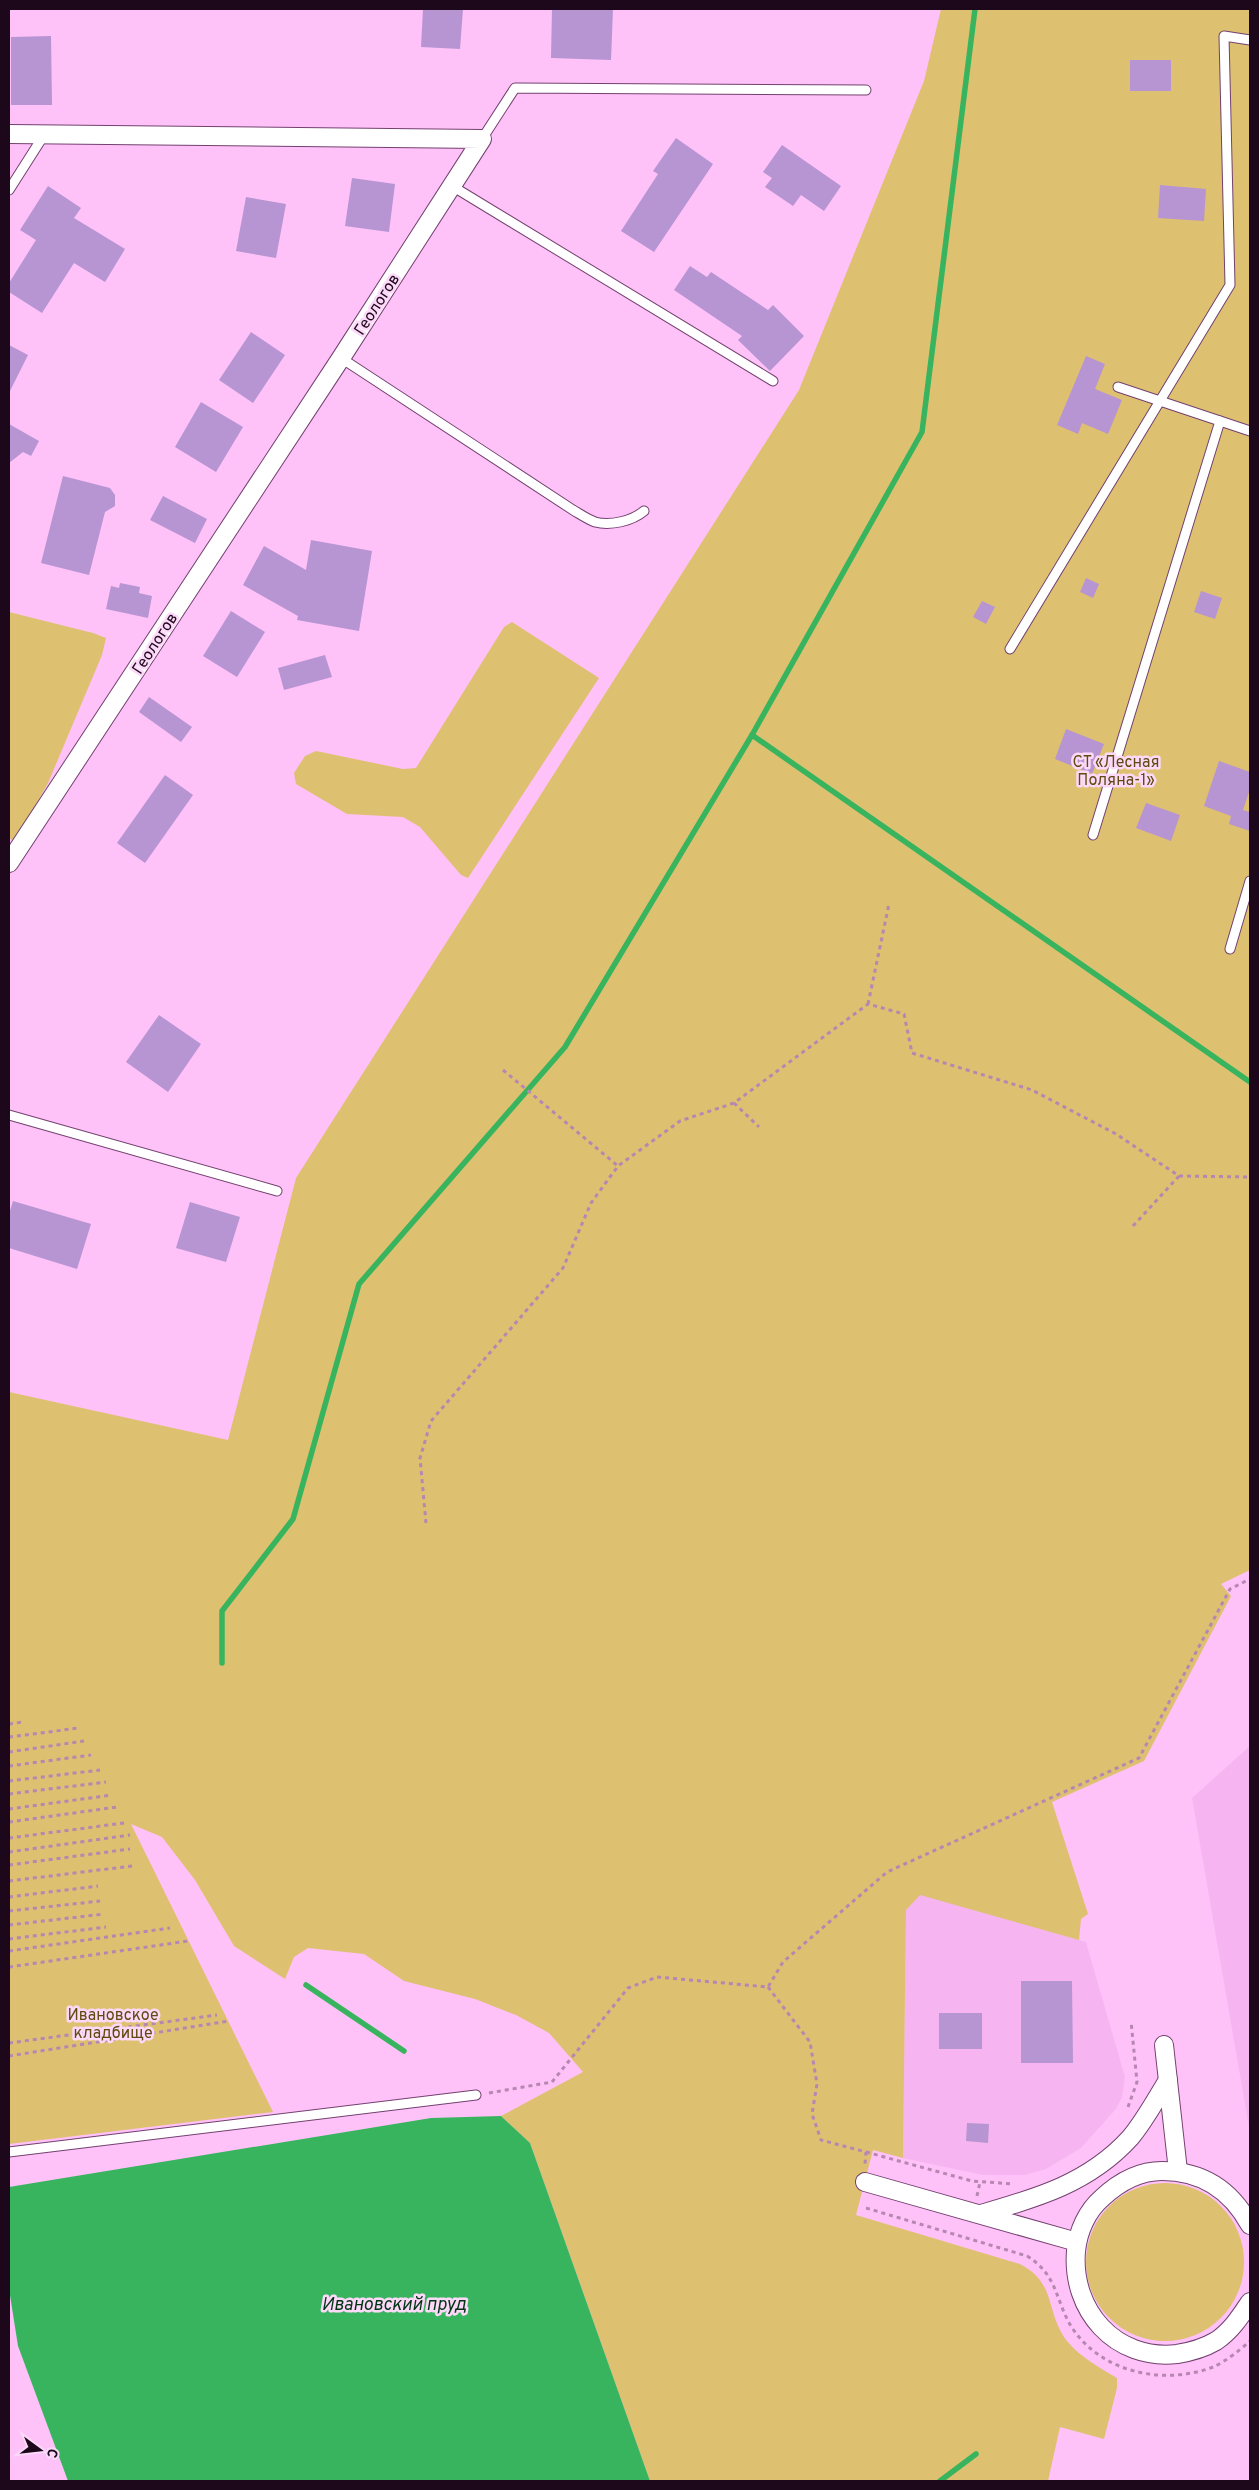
<svg xmlns="http://www.w3.org/2000/svg" width="1259" height="2490" viewBox="0 0 1259 2490" font-family="Overpass,sans-serif">
<rect width="100%" height="100%" fill="#fec2f8"/>
<!-- built -->
<g fill="#f6b5f0">
<polygon points="1250,1746 1250,2133 1192,1798"/>
<polygon points="920,1894 1086,1942 1125,2077 1122,2097 1116,2109 1081,2148 1046,2169 1025,2175 983,2175 903,2158 906,1910"/>
</g>
<!-- green -->
<g fill="#dec071">
<path d="M 941,9 L 1250,9 L 1250,1570 L 1221,1584 L 1231,1596 L 1144,1761 L 1052,1802 L 1088,1914 L 1081,1919 L 1079,1940 L 920,1895 L 906,1910 L 903,2158 L 873,2150 L 856,2215 L 1020,2264 C 1057,2283 1045,2312 1067,2341 C 1080,2357 1100,2368 1117,2378 L 1117,2388 L 1104,2439 L 1060,2427 L 1048,2481 L 650,2481 L 530,2143 L 501,2116 L 583,2072 L 549,2033 L 516,2015 L 475,1999 L 404,1981 L 364,1954 L 308,1948 L 294,1957 L 285,1979 L 234,1946 L 195,1880 L 162,1837 L 131,1824 L 273,2112 L 9,2144 L 9,1392 L 228,1440 L 296,1178 L 799,390 L 924,81 Z"/>
<polygon points="9,612 93,633 106,638 102,655 48,783 15,842 9,838"/>
<polygon points="512,622 599,678 468,878 461,875 420,827 403,817 347,814 296,784 294,773 305,756 316,751 403,769 416,768 504,627"/>
<circle cx="1165" cy="2262" r="79"/>
</g>
<!-- water -->
<polygon fill="#38b45e" points="501,2116 530,2143 650,2481 68,2481 18,2346 9,2289 9,2187 431,2118"/>
<g fill="none" stroke-linecap="round" stroke-linejoin="round">
<!-- stream -->
<g stroke="#38b45e" stroke-width="5.5">
<polyline points="752,735 1250,1082"/>
<polyline points="222,1663 222,1611 293,1519 359,1284 565,1047 752,735 922,432 975,9"/>
<polyline points="306,1985 404,2051"/>
<polyline points="940,2481 976,2454"/>
</g>
</g>
<!-- building -->
<g fill="#b794d2">
<polygon points="423,9 463,9 460,49 421,47"/>
<polygon points="552,9 613,9 611,60 551,58"/>
<polygon points="51,36 52,105 11,105 11,37"/>
<rect x="1130" y="60" width="41" height="31"/>
<polygon points="676,138 713,164 654,252 621,231 658,174 653,171"/>
<polygon points="782,145 841,186 824,211 801,195 793,206 765,187 772,178 763,172"/>
<polygon points="352,178 395,184 389,232 345,226"/>
<polygon points="1160,185 1206,189 1204,221 1158,218"/>
<polygon points="48,186 81,208 74,218 125,249 105,282 74,263 42,313 9,292 9,283 36,240 20,230"/>
<polygon points="246,197 286,204 276,258 236,251"/>
<polygon points="690,266 707,277 711,272 768,310 773,305 804,336 770,371 738,340 742,336 674,290"/>
<polygon points="251,332 285,355 253,403 219,380"/>
<polygon points="9,345 28,355 9,393"/>
<polygon points="1086,356 1105,364 1095,389 1122,400 1108,434 1082,423 1078,434 1057,425"/>
<polygon points="201,402 243,427 216,472 175,447"/>
<polygon points="9,424 39,441 31,456 23,452 9,463"/>
<polygon points="63,476 110,488 115,495 115,506 105,512 89,575 41,563"/>
<polygon points="163,496 207,519 195,543 150,520"/>
<polygon points="311,540 372,551 359,631 297,620 298,616 243,585 264,546 306,570"/>
<polygon points="1086,578 1099,584 1093,598 1080,592"/>
<polygon points="120,583 140,587 139,593 152,596 148,618 106,609 111,586 119,588"/>
<polygon points="1201,591 1222,598 1215,619 1194,612"/>
<polygon points="982,601 995,607 986,624 973,617"/>
<polygon points="231,611 265,632 237,677 203,656"/>
<polygon points="325,655 332,677 284,690 278,668"/>
<polygon points="149,697 192,727 181,742 139,712"/>
<polygon points="1066,729 1104,744 1092,774 1055,759"/>
<polygon points="1219,761 1250,772 1250,789 1243,810 1250,812 1250,831 1229,824 1231,816 1204,806"/>
<polygon points="165,775 193,795 145,863 117,843"/>
<polygon points="1146,803 1180,815 1171,841 1136,828"/>
<polygon points="159,1015 201,1044 168,1092 126,1062"/>
<polygon points="13,1201 91,1224 77,1269 9,1248 9,1214"/>
<polygon points="190,1202 240,1217 226,1262 176,1248"/>
<polygon points="1021,1981 1072,1981 1073,2063 1021,2063"/>
<rect x="939" y="2013" width="43" height="36"/>
<polygon points="967,2123 989,2124 988,2143 966,2141"/>
</g>
<g fill="none" stroke-linecap="round" stroke-linejoin="round">
<!-- service casing -->
<g stroke="#73416f" stroke-width="11">
<g id="service">
<polyline points="482,139 515,88 866,90"/>
<polyline points="452,186 773,381"/>
<polyline points="9,190 44,135"/>
<path d="M 341,358 L 573,510 C 580,514 587,519 595,522 C 611,526 632,521 644,511"/>
<polyline points="1118,387 1250,431"/>
<polyline points="1010,649 1230,285 1224,36 1250,40"/>
<polyline points="1093,835 1220,421"/>
<polyline points="1230,949 1250,881"/>
<polyline points="9,1115 277,1191"/>
<polyline points="9,2152 476,2095"/>
</g>
</g>
<!-- minor casing -->
<g stroke="#73416f" stroke-width="20">
<g id="minor">
<polyline points="9,134 482,139 341,358 9,863"/>
<polyline points="1164,2045 1178,2171"/>
<polyline points="865,2182 1077,2242"/>
<path d="M 981,2214 C 1037,2198 1089,2183 1130,2138 C 1145,2120 1156,2099 1168,2080"/>
<path d="M 1250,2225 C 1231,2190 1202,2171 1162,2171 C 1139,2171 1118,2183 1102,2198 C 1087,2211 1078,2231 1076,2251 C 1071,2310 1115,2361 1177,2354 C 1190,2352 1204,2348 1216,2341 C 1231,2331 1240,2317 1250,2302"/>
</g>
</g>
<!-- path -->
<g stroke="#b687b1" stroke-width="3" stroke-dasharray="4 4" stroke-linecap="butt">
<polyline points="868,1004 889,904"/>
<polyline points="503,1070 618,1166"/>
<polyline points="734,1103 759,1127"/>
<polyline points="1133,1226 1179,1176"/>
<polyline points="426,1523 420,1458 431,1421 563,1268 591,1203 618,1166 680,1121 734,1103 868,1004 904,1014 912,1053 1032,1090 1116,1134 1179,1176 1250,1177"/>
<polyline points="9,1724 23,1722"/>
<polyline points="9,1737 79,1728"/>
<polyline points="9,1752 84,1741"/>
<polyline points="9,1766 91,1755"/>
<polyline points="9,1781 100,1770"/>
<polyline points="9,1794 106,1782"/>
<polyline points="9,1809 112,1795"/>
<polyline points="9,1822 117,1807"/>
<polyline points="9,1838 124,1823"/>
<polyline points="9,1852 130,1835"/>
<polyline points="9,1865 130,1849"/>
<polyline points="9,1881 132,1866"/>
<polyline points="9,1897 98,1886"/>
<polyline points="9,1911 100,1901"/>
<polyline points="9,1925 104,1914"/>
<polyline points="9,1939 106,1927"/>
<polyline points="9,1951 170,1928"/>
<polyline points="9,1967 188,1941"/>
<polyline points="768,1987 810,2042 817,2084 812,2114 821,2140 866,2152 865,2164"/>
<polyline points="9,2043 217,2015"/>
<polyline points="9,2056 229,2021"/>
<polyline points="489,2093 552,2082 628,1988 657,1977 768,1987 783,1962 887,1872 1139,1758 1230,1589 1250,1579"/>
<polyline points="1128,2107 1137,2082 1131,2021"/>
<polyline points="866,2152 972,2181 1014,2184"/>
<polyline points="977,2196 980,2182"/>
<path d="M 866,2208 L 1027,2256 C 1060,2276 1055,2305 1075,2332 C 1106,2374 1166,2385 1213,2367 C 1225,2362 1240,2350 1250,2341"/>
</g>
<!-- service -->
<use href="#service" stroke="#fff" stroke-width="9"/>
<!-- minor -->
<use href="#minor" stroke="#fff" stroke-width="18"/>
</g>
<g text-anchor="middle" stroke-width="5" stroke-linejoin="round" paint-order="stroke">
<!-- street labels -->
<g font-size="16" fill="#1d081b" stroke="#fdd9f9">
<text transform="translate(376 304) rotate(-57)" y="6">Геологов</text>
<text transform="translate(154 643) rotate(-57)" y="6">Геологов</text>
</g>
<!-- park labels -->
<g font-size="16" fill="#5e4b10" stroke="#fdd9f9">
<text x="1116" y="767">СТ «Лесная<tspan x="1116" dy="18">Поляна-1»</tspan></text>
<text x="113" y="2020">Ивановское<tspan x="113" dy="18">кладбище</tspan></text>
</g>
<!-- water labels -->
<g font-size="18" font-style="italic" fill="#013413" stroke="#fdd9f9">
<text x="394" y="2310">Ивановский пруд</text>
</g>
</g>
<!-- border -->
<rect width="1259" height="2490" fill="none" stroke="#1d081b" stroke-width="20"/>
<!-- north arrow -->
<g transform="translate(40 2450) rotate(105)" stroke="#fdd9f9" stroke-width="4" paint-order="stroke">
<path d="M0-4L9 19L0 12L-9 19Z" fill="#1d081b"/>
<text y="-8" font-size="14" font-weight="bold" text-anchor="middle" fill="#1d081b">С</text>
</g>
</svg>
